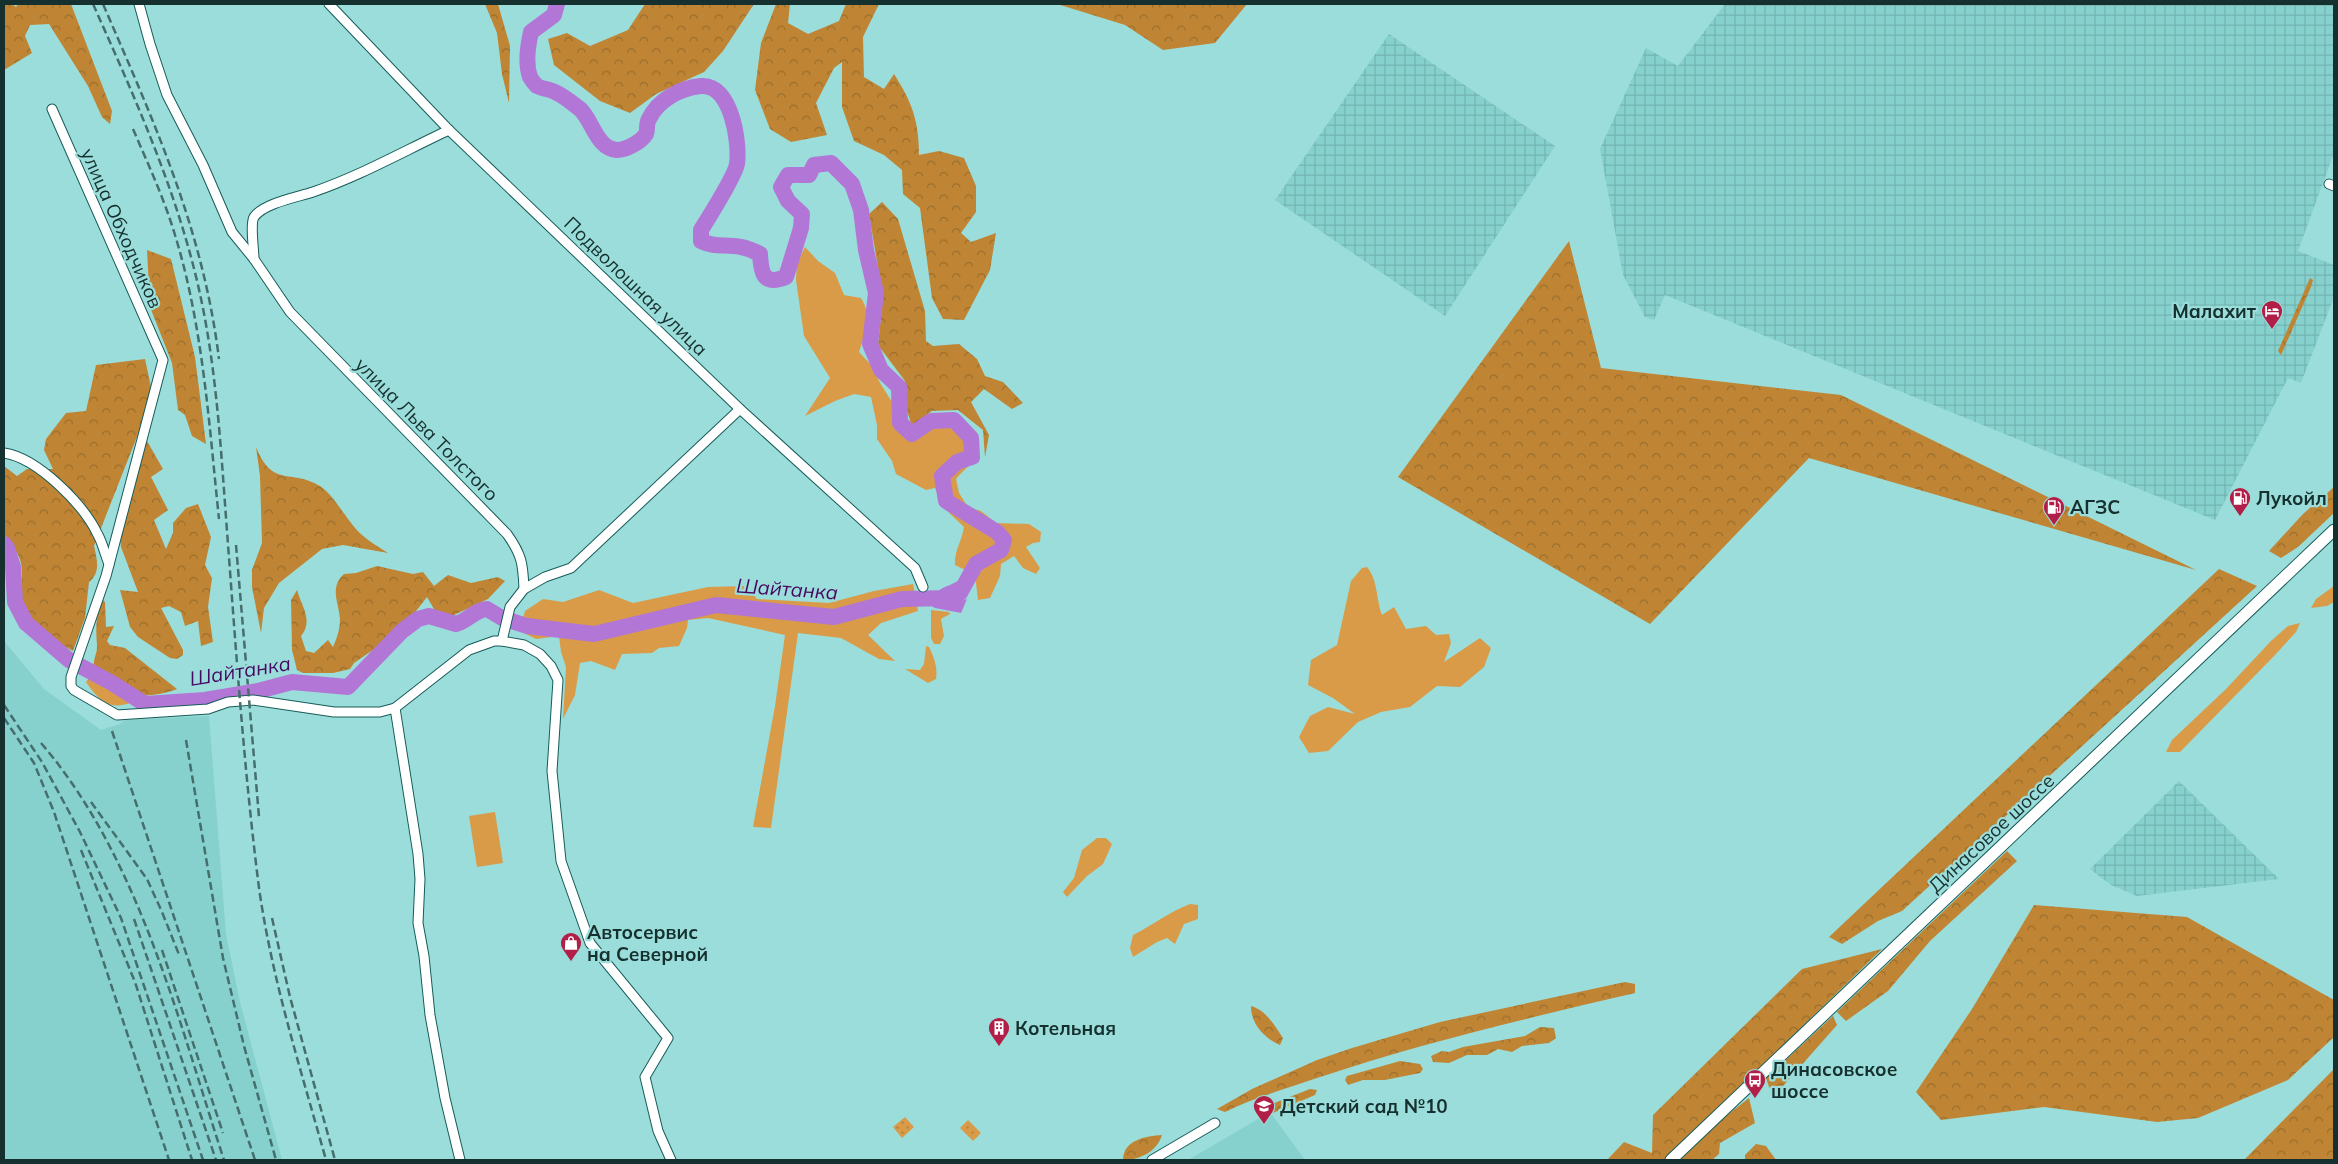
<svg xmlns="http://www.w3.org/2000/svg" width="2338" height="1164" viewBox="0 0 2338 1164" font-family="Mulish,sans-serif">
<defs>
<pattern id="industrial-grid" width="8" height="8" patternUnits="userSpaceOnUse" patternTransform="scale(1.25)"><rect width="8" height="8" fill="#86d1cd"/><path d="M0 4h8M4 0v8" fill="none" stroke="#73b4b0"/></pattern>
<pattern id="forest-crowns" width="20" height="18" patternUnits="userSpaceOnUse" patternTransform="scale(1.25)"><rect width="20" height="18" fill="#bf8534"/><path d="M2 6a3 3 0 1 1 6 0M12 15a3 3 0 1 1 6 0" fill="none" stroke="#9a6d2c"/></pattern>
<pattern id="park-dots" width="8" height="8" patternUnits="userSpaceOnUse" patternTransform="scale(1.25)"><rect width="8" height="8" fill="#d99b48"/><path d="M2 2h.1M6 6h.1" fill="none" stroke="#af7f3c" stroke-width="1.8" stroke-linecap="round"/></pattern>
</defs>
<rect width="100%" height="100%" fill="#9bddda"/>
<!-- built -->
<g fill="#86d1cd">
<polygon points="4,641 44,689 101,730 120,724 125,720 209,716 226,934 240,1002 282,1160 4,1160"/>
<polygon points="1270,1112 1305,1160 1188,1160"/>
</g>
<!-- industrial -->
<g fill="url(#industrial-grid)">
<polygon points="1725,4 2334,4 2334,153 2298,251 2334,265 2334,297 2301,383 2288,378 2215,520 1665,295 1654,320 1645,317 1623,275 1600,149 1646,48 1678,66"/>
<polygon points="1389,34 1555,146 1445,316 1275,200"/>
<polygon points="2179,781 2279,879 2137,896 2111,885 2090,869"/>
</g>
<!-- green -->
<g fill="#d99b48">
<path d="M 805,247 L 818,261 L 835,273 L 844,295 L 861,298 C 873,317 865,333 859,352 L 873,367 L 880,383 L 906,424 L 913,428 C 934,412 955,405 971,432 C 976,439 980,444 977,453 C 975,462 962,471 956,479 L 959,493 L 968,507 L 981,511 L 996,523 L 1029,524 L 1041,532 L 1040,542 L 1033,543 L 1026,547 L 1040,568 L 1036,574 L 1023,568 L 1014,556 L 1001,564 L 1000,576 L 990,598 L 978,600 L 975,575 L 955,565 C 954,551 962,541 964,527 L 943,507 L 935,488 L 926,490 L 896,474 L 892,461 L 877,439 L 877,425 L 871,397 L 854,394 L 835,401 L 805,416 L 830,378 L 804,336 L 796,280 L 797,263 Z"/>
<path d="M 1367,567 C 1378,580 1376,599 1382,615 L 1394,607 L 1406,629 L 1426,626 L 1436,635 L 1449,634 L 1451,643 L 1444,662 L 1480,638 L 1491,648 L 1484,667 L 1460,687 L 1437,686 L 1410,707 L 1381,712 L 1358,722 L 1328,751 L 1309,753 L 1299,737 L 1310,716 L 1328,707 L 1355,714 L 1333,698 L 1308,685 L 1311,660 L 1337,645 L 1351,581 L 1362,568 Z"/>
<polygon points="913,584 918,611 881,623 868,635 895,661 879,659 841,638 798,633 771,828 753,827 775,706 785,635 708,618 688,620 687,628 679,646 659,648 652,653 622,654 615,670 591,661 580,663 575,695 563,719 566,667 561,652 559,636 536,639 520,631 525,611 543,599 563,602 599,590 633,603 708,587 746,586 757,599 829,603 874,591"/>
<polygon points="2334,586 2334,602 2327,606 2311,608 2316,599"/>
<polygon points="931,610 949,612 950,614 941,619 944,636 940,644 934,644 931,638"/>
<polygon points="2300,623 2296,632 2275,655 2180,752 2166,752 2172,740 2226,689 2271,641 2288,626"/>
<path d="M 926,646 L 929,647 C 934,657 938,668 936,679 L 928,683 L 905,669 L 920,670 L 924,664 Z"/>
<path d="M 95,671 C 112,690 123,697 149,696 C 117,709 106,712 86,682 Z"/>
<polygon points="495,812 503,863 477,867 469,816"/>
<polygon points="1097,838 1106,838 1112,844 1103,864 1087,876 1067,897 1063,892 1074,878 1082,850"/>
<path d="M 1190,904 L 1198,905 L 1198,919 L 1184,924 L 1175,944 L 1167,938 L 1157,942 L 1133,957 L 1130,948 L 1133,935 C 1153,925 1169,912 1190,904 Z"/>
</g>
<!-- forest -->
<g fill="url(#forest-crowns)">
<polygon points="4,4 12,4 16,7 18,4 71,4 112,111 110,124 102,117 88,86 49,24 30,25 25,36 32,53 4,70"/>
<polygon points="485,4 498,4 510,46 509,103 502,74 497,33"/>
<polygon points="645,4 754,4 723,51 704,72 656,94 630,113 600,101 554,65 548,39 567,33 590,46 628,30"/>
<path d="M 776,4 L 790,4 L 788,23 L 808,34 L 839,21 L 846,4 L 879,4 L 863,37 L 864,77 L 884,89 L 894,74 C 912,102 919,121 919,155 L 939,151 L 964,158 L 976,186 L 976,212 L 961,233 L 971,242 L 996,233 L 990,270 L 964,320 L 943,319 L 932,298 L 920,208 L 903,194 L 902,170 L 884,155 L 854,141 L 842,107 L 842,62 L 834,68 L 816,103 L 827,135 L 791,142 L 770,129 L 755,90 L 761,43 Z"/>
<polygon points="1057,4 1247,4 1215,43 1163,50 1125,25"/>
<polygon points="882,202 898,219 925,311 926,341 933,346 959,344 977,359 985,376 1003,382 1023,403 1012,409 984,389 971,402 989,435 985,457 983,430 958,410 932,411 912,426 905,405 905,381 878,345 883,297 869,214"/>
<polygon points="1569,241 1601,368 1841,395 2196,570 1809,458 1650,624 1398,477"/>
<polygon points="147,250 171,259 195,357 206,444 192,436 185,415 178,410 172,363 150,307"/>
<polygon points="2310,278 2313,280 2311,287 2281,355 2278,351"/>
<path d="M 145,359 L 153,396 L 94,546 C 97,560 101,572 89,582 L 85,618 L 73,651 C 55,641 31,628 24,607 C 16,578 33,562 4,539 L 4,466 L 17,476 L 27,469 L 53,469 L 44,450 L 46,439 L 66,413 L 86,411 L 96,365 Z"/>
<polygon points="143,434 163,469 151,477 168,510 154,520 166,549 173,533 173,523 186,508 198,504 211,537 205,565 212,578 208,607 213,642 201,646 198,621 185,626 181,612 169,606 161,608 183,650 183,655 177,659 170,658 138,637 130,627 120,590 138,592 121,547 119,526"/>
<path d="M 256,447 C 273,489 290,468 320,486 C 336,497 347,522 362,535 C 370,542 379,547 388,553 L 343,545 L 322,549 L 279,583 L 264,608 L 261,633 L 252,587 L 252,570 L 262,543 L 260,476 Z"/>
<polygon points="2334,487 2334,513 2298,547 2281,558 2269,551 2303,514"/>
<path d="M 377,566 L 413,574 L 423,572 L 434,586 L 448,575 L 471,583 L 498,577 L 505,581 L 488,599 L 452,616 L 438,616 L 427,597 L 413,615 L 394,630 L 386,641 L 354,663 L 350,669 L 333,673 L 303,673 L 297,670 L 292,650 L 291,600 L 297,590 C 301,605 314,621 301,636 L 306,651 L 314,653 L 328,640 L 333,647 C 337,638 340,629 340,619 C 339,603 329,587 344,574 L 356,573 Z"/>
<polygon points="2219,569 2257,586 1902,911 1878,921 1842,944 1829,937"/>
<path d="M 103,600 L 105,602 L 106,627 L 114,626 L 107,641 L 110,645 L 125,648 L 177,689 C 151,699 110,701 95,670 C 91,662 98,653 97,645 C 96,631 95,612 103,600 Z"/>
<polygon points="2007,851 2017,861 1930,941 1888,991 1846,1021 1837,1012"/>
<polygon points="2034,905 2187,917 2334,1000 2334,1037 2288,1080 2198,1118 2157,1122 2044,1107 1941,1120 1916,1092 1972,1009"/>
<polygon points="1882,949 1665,1160 1607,1160 1624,1142 1652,1153 1653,1115 1802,969"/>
<path d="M 1625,982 L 1635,984 L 1635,993 C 1528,1018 1421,1043 1317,1078 C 1285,1089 1256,1097 1225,1112 L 1217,1109 L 1252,1089 L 1317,1060 L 1352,1048 L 1440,1022 Z"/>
<path d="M 1251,1006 C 1266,1010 1275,1026 1283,1038 L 1280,1045 C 1264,1038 1251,1024 1251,1006 Z"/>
<polygon points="1833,1016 1837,1025 1777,1093 1769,1087 1766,1078"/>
<polygon points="1540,1027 1554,1028 1556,1038 1549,1043 1522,1046 1512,1052 1498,1049 1487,1055 1467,1055 1449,1063 1433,1062 1431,1056 1442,1051 1449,1052 1463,1047 1525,1036"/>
<polygon points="1400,1061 1420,1064 1423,1069 1420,1073 1385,1080 1363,1080 1348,1085 1345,1080 1347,1076"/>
<polygon points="2334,1069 2334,1160 2244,1160"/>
<polygon points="1310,1089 1317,1090 1315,1095 1266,1116 1261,1115 1259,1109"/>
<polygon points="1749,1098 1755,1123 1720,1143 1719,1154 1712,1160 1679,1160 1726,1116"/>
<path d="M 1162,1135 C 1157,1152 1139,1160 1123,1160 C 1123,1140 1146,1136 1162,1135 Z"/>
<polygon points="1756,1144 1766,1146 1776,1160 1745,1160 1745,1155"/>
</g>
<!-- park -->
<g fill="url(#park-dots)">
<polygon points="905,1117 914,1127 902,1138 893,1127"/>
<polygon points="968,1120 981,1133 973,1141 960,1128"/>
</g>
<!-- water -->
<path fill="#b277d6" d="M 972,570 L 961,601 L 967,599 L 961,613 L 935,608 L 926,603 L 926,595 L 934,595 C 945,585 945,588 956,582 C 963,578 964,572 972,570 Z"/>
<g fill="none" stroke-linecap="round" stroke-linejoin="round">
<!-- river -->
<path stroke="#b277d6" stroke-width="16" d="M 4,544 L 7,548 L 13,567 L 15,602 L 26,623 L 69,660 L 112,683 L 145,704 L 205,700 L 258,691 L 292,682 L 348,687 L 402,631 L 418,619 L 429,616 L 456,624 C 468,621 474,610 487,609 L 502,618 L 527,626 L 594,634 L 716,605 L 834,617 L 902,599 L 950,598 L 960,593 L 976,564 L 1001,550 L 1004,540 L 997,532 L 946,501 L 942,476 L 957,462 L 972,457 L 971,438 L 954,420 L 931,421 L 912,434 L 900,423 L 899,387 L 881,370 L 870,344 L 876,293 L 866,250 L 861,210 L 852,184 L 831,163 L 814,165 L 809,175 L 788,175 L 781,187 L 788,201 L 802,214 L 801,228 L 786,277 C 763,286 761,273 760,254 C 754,251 747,248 741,247 C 725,244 715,248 701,241 L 701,230 C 709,217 735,176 737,164 C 740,142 731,83 701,86 C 680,88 658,100 649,119 C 646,123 648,129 646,134 C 641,142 626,150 617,150 C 596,148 593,121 580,109 C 572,103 564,96 555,92 C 550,89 542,89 537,86 C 535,84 531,79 530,77 C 525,63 528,45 531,32 L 554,15 L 557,4"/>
<!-- minor casing -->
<g stroke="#165c59" stroke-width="11">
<g id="minor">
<path d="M 139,4 L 150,44 L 167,95 L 203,165 L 232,232 L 254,259 L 290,312 L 507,534 C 522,555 523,564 524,589 L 545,577 L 571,568 L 740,409"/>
<polyline points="329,4 449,130 740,409 915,568 923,587"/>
<polyline points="52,109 163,360 106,576 71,677 71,686 74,690 117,715 208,709 228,702 253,700 334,712 380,712 395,708 469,650 494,641 502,641 524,645 540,654 551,666 558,680 552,771 561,861 590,943 668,1038 645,1077 658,1131 671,1160"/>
<polyline points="2329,184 2334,186"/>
<path d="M 254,259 C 254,250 250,224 254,217 C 264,203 298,197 313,192 C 360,176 404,151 449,130"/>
<path d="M 4,453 C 38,458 84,505 98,535 C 103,544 105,555 109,564"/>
<polyline points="502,641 510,607 524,589"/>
<polyline points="395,708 418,854 420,879 418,923 424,956 430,1015 445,1098 460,1160"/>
<polyline points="1152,1160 1215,1123"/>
</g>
</g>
<!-- tertiary casing -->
<g stroke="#165c59" stroke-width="13">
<polyline id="tertiary" points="1671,1160 2334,530"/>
</g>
<!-- minor -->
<use href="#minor" stroke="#fff" stroke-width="9"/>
<!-- tertiary -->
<use href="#tertiary" stroke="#fff" stroke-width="11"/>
<!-- rail -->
<g stroke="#456e6d" stroke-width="2.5" stroke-dasharray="8 4" stroke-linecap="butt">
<path d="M 93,4 C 135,98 178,193 200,294 C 217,372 221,452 227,531 C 236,650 244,770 259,888 C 272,980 301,1070 326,1160"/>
<path d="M 103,4 C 154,122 203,229 219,359"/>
<path d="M 133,129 C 148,164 164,198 175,235 C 203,326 209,424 219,519"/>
<polyline points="236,545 259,817"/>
<polyline points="4,705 42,762 80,832 121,918 203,1160"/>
<polyline points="4,718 34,763 54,812 169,1160"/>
<polyline points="112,731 255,1160"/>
<polyline points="186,740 223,958 244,1046 276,1160"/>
<path d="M 41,743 C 139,857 178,1020 224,1160"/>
<polyline points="91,802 147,879 162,912 180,957"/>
<polyline points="81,850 135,982 192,1160"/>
<polyline points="272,918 290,997 335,1160"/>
<polyline points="134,919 216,1160"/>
<polyline points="162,950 223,1133"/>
</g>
</g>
<!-- icons -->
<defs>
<g id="hotel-pin" transform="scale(1.125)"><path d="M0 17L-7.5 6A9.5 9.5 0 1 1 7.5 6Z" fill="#b11e47" stroke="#9bddda"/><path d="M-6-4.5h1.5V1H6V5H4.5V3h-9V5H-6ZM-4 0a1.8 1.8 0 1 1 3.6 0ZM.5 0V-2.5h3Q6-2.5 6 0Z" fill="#fff"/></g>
<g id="fuel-pin" transform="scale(1.125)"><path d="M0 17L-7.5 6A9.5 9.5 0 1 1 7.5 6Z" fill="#b11e47" stroke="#9bddda"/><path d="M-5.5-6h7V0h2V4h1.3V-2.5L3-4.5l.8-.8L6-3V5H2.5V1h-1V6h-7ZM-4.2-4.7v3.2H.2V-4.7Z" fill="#fff"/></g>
<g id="shop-pin" transform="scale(1.125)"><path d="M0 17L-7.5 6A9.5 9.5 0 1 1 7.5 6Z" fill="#b11e47" stroke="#9bddda"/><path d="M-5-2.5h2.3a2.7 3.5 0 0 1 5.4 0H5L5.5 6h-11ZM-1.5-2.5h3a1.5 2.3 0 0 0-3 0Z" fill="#fff"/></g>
<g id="building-pin" transform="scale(1.125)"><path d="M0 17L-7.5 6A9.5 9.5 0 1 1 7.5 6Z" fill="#b11e47" stroke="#9bddda"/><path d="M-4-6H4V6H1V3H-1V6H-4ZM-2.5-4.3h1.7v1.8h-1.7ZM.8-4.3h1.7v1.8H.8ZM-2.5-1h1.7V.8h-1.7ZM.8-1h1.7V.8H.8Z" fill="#fff"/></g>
<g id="bus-pin" transform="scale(1.125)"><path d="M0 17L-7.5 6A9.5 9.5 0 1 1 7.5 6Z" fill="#b11e47" stroke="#9bddda"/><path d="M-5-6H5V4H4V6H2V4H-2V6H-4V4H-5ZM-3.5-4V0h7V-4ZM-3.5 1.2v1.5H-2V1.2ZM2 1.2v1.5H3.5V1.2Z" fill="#fff"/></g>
<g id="school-pin" transform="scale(1.125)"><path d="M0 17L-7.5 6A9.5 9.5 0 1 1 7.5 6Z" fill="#b11e47" stroke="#9bddda"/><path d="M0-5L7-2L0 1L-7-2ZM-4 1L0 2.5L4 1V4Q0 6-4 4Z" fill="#fff"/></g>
</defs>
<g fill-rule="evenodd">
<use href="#hotel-pin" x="2272" y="311"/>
<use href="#fuel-pin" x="2240" y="498"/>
<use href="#fuel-pin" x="2054" y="507"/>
<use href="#shop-pin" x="571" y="943"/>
<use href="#building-pin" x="999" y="1028"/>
<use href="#bus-pin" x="1755" y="1080"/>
<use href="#school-pin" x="1264" y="1106"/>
</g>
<g text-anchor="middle" stroke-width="4.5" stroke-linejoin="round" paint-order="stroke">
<!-- street labels -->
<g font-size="19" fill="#15302f" stroke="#9bddda">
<text transform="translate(122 228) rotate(66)" y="7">улица Обходчиков</text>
<text transform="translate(636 286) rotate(44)" y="7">Подволошная улица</text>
<text transform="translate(427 429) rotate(45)" y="7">улица Льва Толстого</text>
<text transform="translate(1991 833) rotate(-43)" y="7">Динасовое шоссе</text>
</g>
<!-- poi labels -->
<g font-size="19" font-weight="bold" fill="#15302f" stroke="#9bddda" text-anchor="start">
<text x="2256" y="318" text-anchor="end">Малахит</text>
<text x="2256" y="505">Лукойл</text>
<text x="2070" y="514">АГЗС</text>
<text x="587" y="939">Автосервис<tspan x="587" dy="22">на Северной</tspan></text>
<text x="1015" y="1035">Котельная</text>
<text x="1771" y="1076">Динасовское<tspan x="1771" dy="22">шоссе</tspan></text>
<text x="1280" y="1113">Детский сад №10</text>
</g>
<!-- water labels -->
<g font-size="20" font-style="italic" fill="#460861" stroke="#9bddda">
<text transform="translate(787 589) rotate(4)" y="7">Шайтанка</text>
<text transform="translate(240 671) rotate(-9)" y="7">Шайтанка</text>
</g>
</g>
<!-- border -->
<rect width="2338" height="1164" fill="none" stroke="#15302f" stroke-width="10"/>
</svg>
